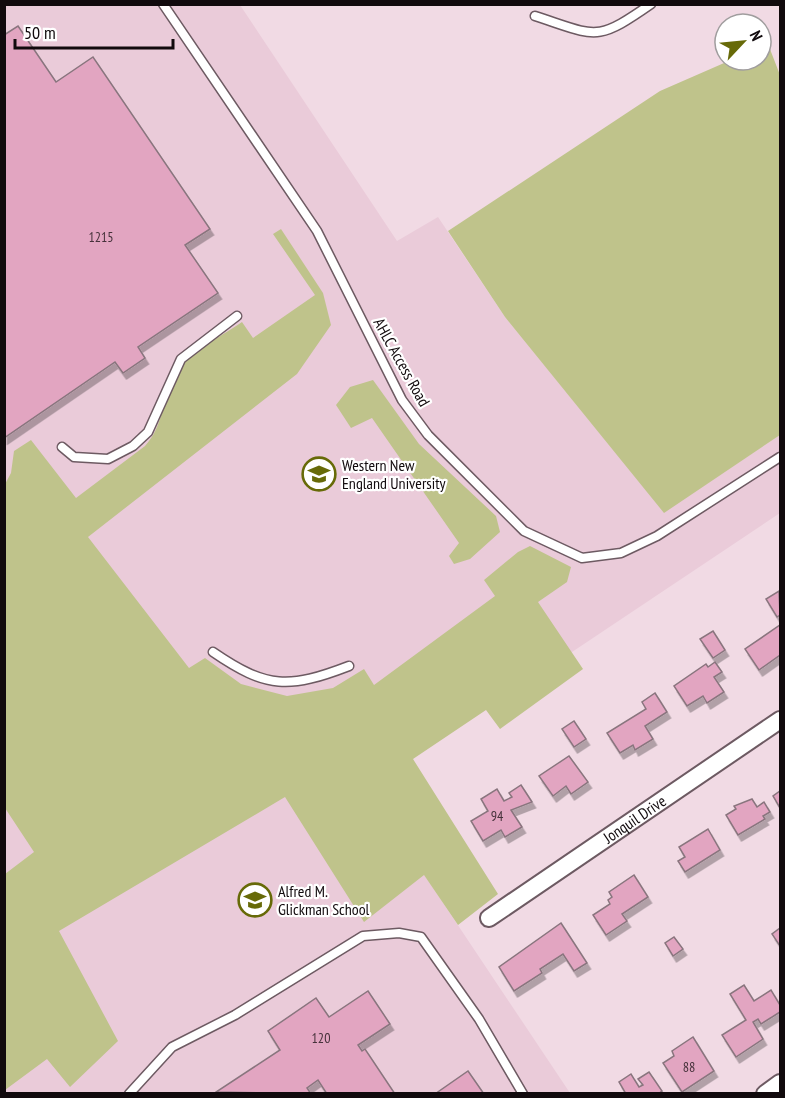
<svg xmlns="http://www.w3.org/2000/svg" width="785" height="1098" viewBox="0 0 785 1098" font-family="'PT Sans Narrow',sans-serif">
<defs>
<filter id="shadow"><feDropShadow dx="3.5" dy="6" stdDeviation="0" flood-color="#0004"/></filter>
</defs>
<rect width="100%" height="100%" fill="#f1dae4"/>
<!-- built -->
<polygon fill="#eacbd9" points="5,5 240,5 397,241 438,217 505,317 664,512 780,435 780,513 367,789 570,1093 5,1094"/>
<!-- green -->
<g fill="#bfc38b">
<polygon points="768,44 780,75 780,435 664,513 505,317 448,231 660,91 731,60 761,60 761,47"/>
<path d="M 281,229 L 323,293 L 331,325 L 297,374 L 88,537 L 189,668 L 205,658 L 241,684 L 287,696 L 333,688 L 364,669 L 374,685 L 495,596 L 484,580 L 518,552 L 530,546 L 571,567 L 567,582 L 538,602 L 583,669 L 500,729 L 486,710 L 413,759 L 498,894 L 458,925 L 424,875 L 364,922 L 285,797 L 59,931 L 118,1041 L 70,1087 L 47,1059 L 5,1090 L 5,874 L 34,852 L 5,808 L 4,486 L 11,473 L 14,451 L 31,440 L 76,498 L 145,446 C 163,427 162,401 173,378 C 186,353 219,338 242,322 L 253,338 L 315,295 L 273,234 Z"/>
<polygon points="373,380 419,444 496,516 500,532 470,559 454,564 449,556 459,543 372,418 351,428 336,405 350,387"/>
</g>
<!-- building -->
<g fill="#e2a5c1" stroke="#89757e" stroke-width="1.5" filter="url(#shadow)">
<polygon points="18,26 56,82 93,57 210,229 185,245 218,293 138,347 145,358 123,373 115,362 4,438 4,35"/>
<polygon points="779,591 780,615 777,617 766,599"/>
<polygon points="780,625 780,655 759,670 745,649"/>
<polygon points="713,631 725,650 713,658 700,639"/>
<polygon points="715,662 722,672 714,677 724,692 707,703 703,696 687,706 674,686 706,664 708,667"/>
<polygon points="655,693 667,712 645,726 653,739 635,750 633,745 620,753 607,733 646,709 642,702"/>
<polygon points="574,721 586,739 574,747 562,729"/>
<polygon points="569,756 588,782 571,794 566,786 553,796 539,776"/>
<polygon points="521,785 532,802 511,810 522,827 505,837 501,830 483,841 471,821 488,811 481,799 497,789 504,801 512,797 509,793"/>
<polygon points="780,791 780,808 773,796"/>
<polygon points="752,799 757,807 764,802 770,812 763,816 765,819 738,835 726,815 736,809 734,806"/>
<polygon points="708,829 720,850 685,872 678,861 685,857 679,847"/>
<polygon points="634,875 648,897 622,914 627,921 606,935 593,915 610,904 608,900 612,897 609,892"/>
<polygon points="561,923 587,963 574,971 563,954 540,969 542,973 514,991 499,967"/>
<polygon points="780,928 780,946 772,934"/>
<polygon points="674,937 683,949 673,956 665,943"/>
<polygon points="744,985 754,1001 771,990 780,1005 780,1012 761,1024 758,1019 753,1022 763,1039 736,1057 722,1035 746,1020 730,994"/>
<polygon points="368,991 390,1024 358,1045 362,1051 365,1049 395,1094 327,1094 318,1080 307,1088 311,1094 216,1092 280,1050 268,1031 316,998 329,1017"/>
<polygon points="693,1037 714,1071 682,1092 663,1063 674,1056 672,1051"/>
<polygon points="468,1071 484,1094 435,1094"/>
<polygon points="649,1072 662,1091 658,1094 626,1094 619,1082 631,1074 639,1087 643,1085 638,1079"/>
</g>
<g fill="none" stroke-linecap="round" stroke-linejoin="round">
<!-- service casing -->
<g stroke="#6d5a62" stroke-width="11">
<g id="service">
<polyline points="163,4 317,231 402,400 428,435 524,531 582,558 621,553 657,536 780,457"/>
<path d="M 535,16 C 597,36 595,43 651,4"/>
<polyline points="62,447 74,457 108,459 133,446 148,432 181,359 237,316"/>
<path d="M 213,652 C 267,689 289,689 349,666"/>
<polyline points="129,1094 172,1047 235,1015 363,936 399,933 421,937 479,1019 523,1094"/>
</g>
</g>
<!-- minor casing -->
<g stroke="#6d5a62" stroke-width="20">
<g id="minor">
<path id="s1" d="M 489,918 L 780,720"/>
<polyline points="765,1094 780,1083"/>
</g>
</g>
<!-- service -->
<use href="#service" stroke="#fff" stroke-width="8"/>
<!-- minor -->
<use href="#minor" stroke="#fff" stroke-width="16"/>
</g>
<!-- icons -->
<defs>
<g id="university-ring" transform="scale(1.725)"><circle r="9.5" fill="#fff" stroke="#676a08" stroke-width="1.5"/><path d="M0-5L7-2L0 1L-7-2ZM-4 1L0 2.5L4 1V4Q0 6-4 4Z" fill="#676a08"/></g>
<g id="school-ring" transform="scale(1.725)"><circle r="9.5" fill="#fff" stroke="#676a08" stroke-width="1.5"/><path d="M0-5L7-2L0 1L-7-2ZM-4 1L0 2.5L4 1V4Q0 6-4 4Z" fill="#676a08"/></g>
</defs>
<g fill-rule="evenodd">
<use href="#university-ring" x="319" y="474"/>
<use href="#school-ring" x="255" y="900"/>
</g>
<g text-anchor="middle" stroke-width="4.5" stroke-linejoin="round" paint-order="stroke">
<!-- number labels -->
<g font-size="14" fill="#45313a">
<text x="101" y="242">1215</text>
<text x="497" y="821">94</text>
<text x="321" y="1043">120</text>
<text x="689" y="1072">88</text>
</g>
<!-- street labels -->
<g font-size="16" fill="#110a0d" stroke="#fff">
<text transform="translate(402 362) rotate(61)" y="6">AHLC Access Road</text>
<text dy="6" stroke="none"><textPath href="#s1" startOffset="176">Jonquil Drive</textPath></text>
</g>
<!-- poi labels -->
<g font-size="16" fill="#110a0d" stroke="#fff" text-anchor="start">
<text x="342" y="471">Western New<tspan x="342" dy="18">England University</tspan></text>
<text x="278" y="897">Alfred M.<tspan x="278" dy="18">Glickman School</tspan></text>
</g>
</g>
<!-- border -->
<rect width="785" height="1098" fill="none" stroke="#110a0d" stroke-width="12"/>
<!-- north arrow -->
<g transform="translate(743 42) rotate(64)"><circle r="28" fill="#ffffff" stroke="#a09d9e" stroke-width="1.5"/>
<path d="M0-4.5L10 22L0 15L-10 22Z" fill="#676a08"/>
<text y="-9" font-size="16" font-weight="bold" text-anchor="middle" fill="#110a0d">N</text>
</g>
<!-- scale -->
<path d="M15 39v9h158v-9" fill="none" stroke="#110a0d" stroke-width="3"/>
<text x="24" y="39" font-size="18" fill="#110a0d" stroke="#ffffff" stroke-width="4.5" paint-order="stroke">50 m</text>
</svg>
